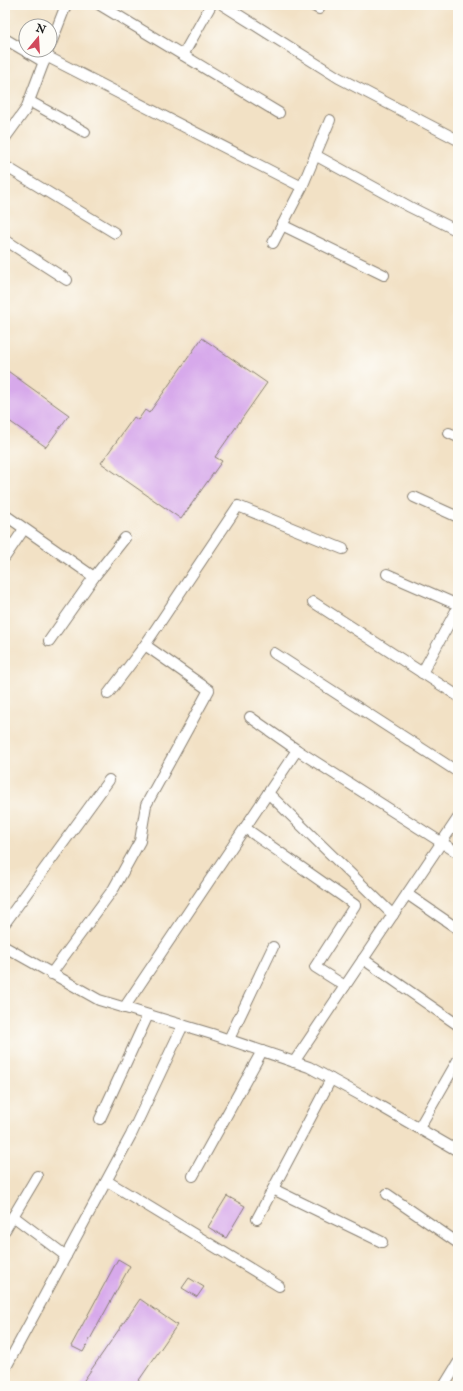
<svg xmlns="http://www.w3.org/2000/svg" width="463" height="1391" viewBox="0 0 463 1391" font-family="'IM FELL English',serif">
<rect width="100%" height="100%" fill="#fdfcf7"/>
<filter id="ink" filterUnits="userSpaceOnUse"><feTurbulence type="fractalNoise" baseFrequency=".025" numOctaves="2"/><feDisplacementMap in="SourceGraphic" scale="8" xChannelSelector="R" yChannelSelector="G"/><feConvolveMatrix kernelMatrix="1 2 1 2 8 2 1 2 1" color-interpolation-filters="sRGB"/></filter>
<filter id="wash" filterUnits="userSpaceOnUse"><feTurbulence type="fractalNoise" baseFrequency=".012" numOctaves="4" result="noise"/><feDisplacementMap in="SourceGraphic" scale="16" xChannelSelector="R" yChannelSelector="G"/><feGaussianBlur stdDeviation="0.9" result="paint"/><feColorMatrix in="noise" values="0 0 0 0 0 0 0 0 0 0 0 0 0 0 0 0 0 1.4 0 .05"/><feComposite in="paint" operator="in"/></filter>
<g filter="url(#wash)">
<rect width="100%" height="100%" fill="#f2e1c5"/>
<g id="blocks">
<!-- building -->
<g fill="#d7a9eb">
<polygon points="202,338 267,383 215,457 222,461 181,519 101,463 134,417 138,420 145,410 149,413"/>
<polygon points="5,369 69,415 46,447 5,418"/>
<polygon points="227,1196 245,1206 226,1238 208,1227"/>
<polygon points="118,1259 130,1266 83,1352 71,1346"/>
<polygon points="189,1278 204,1287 197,1297 182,1288"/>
<polygon points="140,1299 177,1325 135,1386 80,1386"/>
</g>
</g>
</g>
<g filter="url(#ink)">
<use href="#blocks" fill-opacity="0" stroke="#877e70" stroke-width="1"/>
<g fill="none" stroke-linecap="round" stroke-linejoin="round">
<!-- minor casing -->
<g stroke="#877e70" stroke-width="12">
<g id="minor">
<polyline points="100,5 279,113"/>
<polyline points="223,5 339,78 458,140"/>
<polyline points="312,5 319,9"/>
<polyline points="5,39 44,62"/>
<polyline points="50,46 66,5"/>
<polyline points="183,55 211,5"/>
<polyline points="46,56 302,187"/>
<polyline points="29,101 85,132"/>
<polyline points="5,138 26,109 48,51"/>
<polyline points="315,155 410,207 458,231"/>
<polyline points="5,166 115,233"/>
<polyline points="282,225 384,275"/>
<polyline points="5,240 67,280"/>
<polyline points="273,243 302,187 330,120"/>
<polyline points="449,433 458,437"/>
<polyline points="414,497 458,517"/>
<polyline points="5,515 94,577"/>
<polyline points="5,557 24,529"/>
<polyline points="387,574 458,605"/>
<polyline points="313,602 458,696"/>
<polyline points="49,641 94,577 125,538"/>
<polyline points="274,653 458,772"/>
<polyline points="422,673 458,607"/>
<polyline points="108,694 145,645 238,506 343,549"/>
<polyline points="250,717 297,750"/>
<polyline points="268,793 393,915"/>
<polyline points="245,828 355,905 315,967 345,986"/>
<polyline points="407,894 458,929"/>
<polyline points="5,923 109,780"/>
<polyline points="5,947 99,1000 212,1034 309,1067 373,1102 458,1151"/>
<polyline points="363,959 458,1025"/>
<polyline points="51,974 114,888 140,841 146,805 209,690 145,645"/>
<polyline points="124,1008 297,750 458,853"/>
<polyline points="229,1039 273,947"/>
<polyline points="294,1062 458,818"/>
<polyline points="100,1119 148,1015"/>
<polyline points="419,1128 458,1060"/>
<polyline points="193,1176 262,1051"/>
<polyline points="107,1181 279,1286"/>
<polyline points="273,1189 382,1242"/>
<polyline points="387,1194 458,1243"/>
<polyline points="13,1216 66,1256"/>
<polyline points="257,1219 331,1079"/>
<polyline points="5,1230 37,1176"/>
<polyline points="5,1369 131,1135 183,1025"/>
<polyline points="444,1386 458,1363"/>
</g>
</g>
<!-- minor -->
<use href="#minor" stroke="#fff" stroke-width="10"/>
</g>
</g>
<!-- margin -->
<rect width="463" height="1391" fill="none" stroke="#fdfcf7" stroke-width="20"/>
<!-- north arrow -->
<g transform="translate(38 38) rotate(18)"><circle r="19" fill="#fdfcf7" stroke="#a3a29f"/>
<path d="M0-3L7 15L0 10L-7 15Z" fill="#d1495b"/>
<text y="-6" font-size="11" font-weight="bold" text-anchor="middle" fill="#1c1c1c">N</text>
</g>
</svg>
